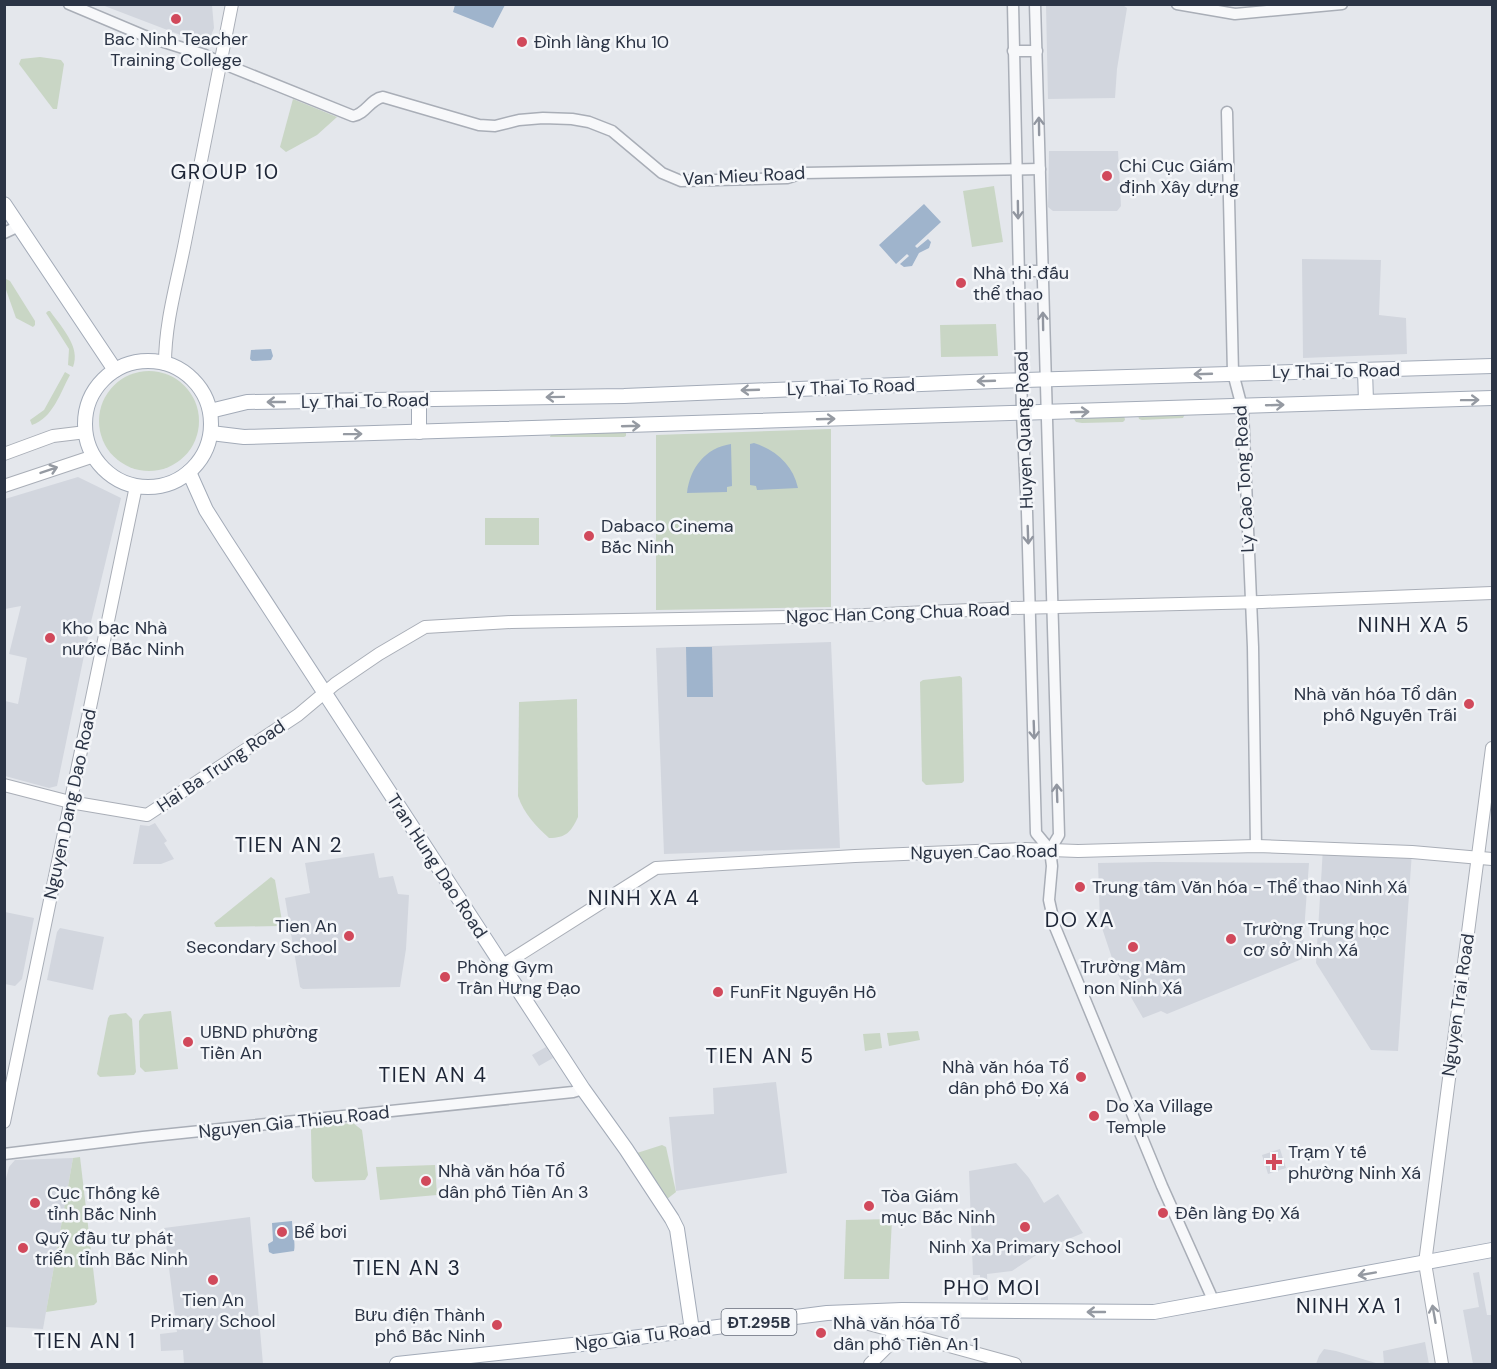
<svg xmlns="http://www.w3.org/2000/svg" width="1497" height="1369" viewBox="0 0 1497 1369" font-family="'DM Sans',sans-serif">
<rect width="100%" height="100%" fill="#e4e7ec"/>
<!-- built -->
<g fill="#d2d6de">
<polygon points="1121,4 1127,8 1117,69 1115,98 1048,99 1046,5"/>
<polygon points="102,5 212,5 214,28 209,41 204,44"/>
<polygon points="1049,151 1118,151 1121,206 1117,211 1053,211 1048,207"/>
<polygon points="1302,259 1381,260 1379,315 1406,318 1407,354 1303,358"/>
<polygon points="78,477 121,498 91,622 57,786 49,788 5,776 5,701 18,704 27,658 9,654 21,606 5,609 5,499"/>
<polygon points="831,642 840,848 664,854 656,648"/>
<polygon points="155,823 167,841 164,843 174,859 161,864 133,864 140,825 149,826"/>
<polygon points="1323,848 1412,852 1398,1051 1371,1050 1316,963"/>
<polygon points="374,853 379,878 393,876 398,894 409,895 406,949 400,987 303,989 300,987 285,898 310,893 305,863"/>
<polygon points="1156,862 1309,863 1302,959 1167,1014 1161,1011 1143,1018 1117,973 1100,922 1098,863"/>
<polygon points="5,912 34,918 22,979 15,986 5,984"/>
<polygon points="60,928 104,937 93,990 47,980 57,932"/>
<polygon points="546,1047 553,1058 539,1066 532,1055"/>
<polygon points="776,1082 787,1173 676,1191 669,1117 714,1114 713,1088"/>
<polygon points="1280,1149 1286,1168 1268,1174 1262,1155"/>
<polygon points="73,1158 43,1329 5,1327 4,1186 9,1167 15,1160"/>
<polygon points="1016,1163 1029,1178 1044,1203 1058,1194 1083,1233 1047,1248 1012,1271 987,1274 988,1300 981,1300 980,1275 973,1275 969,1171"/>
<polygon points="250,1217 263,1364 184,1364 183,1350 161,1351 160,1334 177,1332 164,1228"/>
<polygon points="1479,1272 1487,1315 1492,1315 1492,1364 1473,1364 1463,1310 1479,1307 1473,1273"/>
<polygon points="1425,1342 1429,1364 1384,1364 1383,1351"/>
<polygon points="1324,1349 1336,1351 1379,1364 1316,1364 1319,1356"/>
</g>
<!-- green -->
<g fill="#c9d6c5">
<polygon points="40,57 61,60 64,64 57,109 53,109 19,64 21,59"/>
<polygon points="293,99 337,117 317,135 286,152 280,147"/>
<polygon points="994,186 1003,242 972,247 963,191"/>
<polygon points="6,279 10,281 35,321 35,325 33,327 16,318 5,287"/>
<path d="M 48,311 L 50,311 C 62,328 81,347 73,367 L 68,365 L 69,349 L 48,316 L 46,313 Z"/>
<polygon points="996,324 998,356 941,357 940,325"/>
<circle cx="149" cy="421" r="50"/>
<path d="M 65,372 L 70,375 C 60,393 53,418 32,425 L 30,420 L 44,410 Z"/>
<polygon points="1185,414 1183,418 1142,420 1139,419 1138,415"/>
<polygon points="1124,415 1125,420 1123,422 1082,423 1076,422 1074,419 1075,417"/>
<polygon points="831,429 831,607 656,610 656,435"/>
<polygon points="626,431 626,436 624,437 550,437 551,434"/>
<rect x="485" y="518" width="54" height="27"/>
<polygon points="960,676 962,678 964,781 962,783 926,785 922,781 920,682 923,680"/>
<path d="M 577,699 L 578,817 C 571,832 566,838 549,838 C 536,826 524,814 518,796 L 519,702 Z"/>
<polygon points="271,877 275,880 282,921 279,926 216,927 214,923"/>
<polygon points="171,1011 178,1069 145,1072 140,1067 139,1021 144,1014"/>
<polygon points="126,1013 132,1019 136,1072 134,1075 100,1077 97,1074 108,1018 110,1015"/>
<polygon points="918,1031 920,1040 889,1046 887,1033"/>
<polygon points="880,1033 882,1048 865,1051 863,1034"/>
<polygon points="353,1123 362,1130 368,1175 365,1180 315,1182 312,1178 311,1130 314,1126"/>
<polygon points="662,1145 666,1147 676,1192 667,1199 637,1153"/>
<polygon points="80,1157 97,1302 94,1305 46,1312 73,1158"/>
<polygon points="435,1165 437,1195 380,1200 376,1167"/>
<polygon points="892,1219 889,1279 844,1279 846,1220"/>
</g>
<!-- water -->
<g fill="#9fb4cc">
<polygon points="455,5 455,4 505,5 493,28 453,12"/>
<polygon points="924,204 941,222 915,246 917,248 928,239 931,242 929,248 919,253 912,266 904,267 900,264 909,256 907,254 896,264 879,245"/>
<polygon points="271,349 273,356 271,360 252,361 250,359 251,350"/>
<path d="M 754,443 C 776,450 793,465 798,488 L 757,490 L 756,486 L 750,485 L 750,444 Z"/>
<path d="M 731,444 L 732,486 L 727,487 L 727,492 L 687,493 C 690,468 705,448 731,444 Z"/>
<polygon points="686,647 712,647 713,697 687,697"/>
<path d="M 292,1221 C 292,1229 296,1244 294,1251 L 273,1254 L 269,1252 L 268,1244 L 273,1241 L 272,1223 Z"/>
</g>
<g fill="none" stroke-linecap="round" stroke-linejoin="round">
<!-- tertiary casing -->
<g stroke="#a9aeb7" stroke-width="13">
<g id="tertiary">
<path d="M 69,4 L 145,36 L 205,55 L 219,62 L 353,116 C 366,114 370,99 383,97 L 479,125 L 495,126 L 519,120 L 543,118 L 572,119 L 589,122 L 612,131 L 662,173 L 681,181 L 787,178 L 803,173 L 1040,169"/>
<polyline points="1013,4 1022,414 1027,512 1036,833 1050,850"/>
<polyline points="1035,4 1059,835 1050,850 1052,866 1049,900 1055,927 1162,1186 1214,1302"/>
<polyline points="1177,4 1235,14 1342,4"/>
<polyline points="1013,51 1037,51"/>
<polyline points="1227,112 1233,373 1243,411 1253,647 1256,846"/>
<polyline points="4,233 19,226"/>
<polyline points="1020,271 1043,271"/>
<polyline points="4,1154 143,1137 573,1092 583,1089"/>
</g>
</g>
<!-- secondary casing -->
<g stroke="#a9aeb7" stroke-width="14">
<g id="secondary">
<path d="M 165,364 C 165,322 177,283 185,242 C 200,163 216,84 232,4"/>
<polyline points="4,454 53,436 86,432"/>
<polyline points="4,486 94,456"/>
<polyline points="4,785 70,802 147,815 298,715 335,684 379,654 425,627 511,622 844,616 1012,608 1262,602 1492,593"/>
<polyline points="503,965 656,868 855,856 1024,849 1078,851 1256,846 1412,852 1492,859"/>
<polyline points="4,1122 136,486"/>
<polyline points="836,1315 1015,1364"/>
<polyline points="870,1364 889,1345 902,1310"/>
<polyline points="1442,1364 1425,1263 1492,748"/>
</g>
</g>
<!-- primary casing -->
<g stroke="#a3abb8" stroke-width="16">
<g id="primary">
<polyline points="4,204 115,370"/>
<circle cx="148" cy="424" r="63"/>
<polyline points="1365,370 1366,402"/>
<polyline points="419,400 419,432"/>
<polyline points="210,411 247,402 624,396 995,381 1492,366"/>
<polyline points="211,433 244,437 1492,398"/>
<polyline points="189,472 206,510 225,540 583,1089 626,1149 672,1219 677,1229 692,1330"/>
<polyline points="397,1364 600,1342 827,1313 902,1310 1154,1312 1492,1250"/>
</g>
</g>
<!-- tertiary -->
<use href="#tertiary" stroke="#f7f8fa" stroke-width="10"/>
<!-- secondary -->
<use href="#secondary" stroke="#fff" stroke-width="12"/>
<!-- primary -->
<use href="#primary" stroke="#fff" stroke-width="14"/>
</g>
<!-- one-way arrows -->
<defs><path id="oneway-shaft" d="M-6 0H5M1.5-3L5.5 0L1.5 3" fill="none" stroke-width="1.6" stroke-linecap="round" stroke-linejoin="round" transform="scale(1.5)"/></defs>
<g stroke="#9196a0">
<use href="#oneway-shaft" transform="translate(1039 126) rotate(-91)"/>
<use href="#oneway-shaft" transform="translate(1018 210) rotate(89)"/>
<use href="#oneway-shaft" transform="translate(1043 321) rotate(-91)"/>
<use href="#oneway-shaft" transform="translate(1028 535) rotate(88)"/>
<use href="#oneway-shaft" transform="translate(1034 730) rotate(88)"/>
<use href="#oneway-shaft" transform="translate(1057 793) rotate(-92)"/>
</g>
<g stroke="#959aa2">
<use href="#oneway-shaft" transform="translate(1203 374) rotate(178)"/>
<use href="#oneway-shaft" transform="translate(986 381) rotate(178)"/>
<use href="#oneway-shaft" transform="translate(750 390) rotate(178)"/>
<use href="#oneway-shaft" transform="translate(555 397) rotate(179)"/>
<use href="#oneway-shaft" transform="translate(1470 400) rotate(-1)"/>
<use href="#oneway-shaft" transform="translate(276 402) rotate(180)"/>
<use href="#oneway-shaft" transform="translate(1275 405) rotate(-2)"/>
<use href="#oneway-shaft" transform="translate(1080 412) rotate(-2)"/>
<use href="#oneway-shaft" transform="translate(826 419) rotate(-2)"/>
<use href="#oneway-shaft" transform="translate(631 426) rotate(-2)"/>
<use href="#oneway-shaft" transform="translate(353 434) rotate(-1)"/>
<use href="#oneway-shaft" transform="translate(49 470) rotate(-19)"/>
<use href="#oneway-shaft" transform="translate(1367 1274) rotate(170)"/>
<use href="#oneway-shaft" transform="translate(1096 1312) rotate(-180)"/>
<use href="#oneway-shaft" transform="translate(1434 1314) rotate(-100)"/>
</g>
<!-- markers -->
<g fill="#d1495b" stroke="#f4f6f9" stroke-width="2">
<circle cx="176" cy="19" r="6"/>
<circle cx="522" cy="42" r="6"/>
<circle cx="1107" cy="176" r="6"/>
<circle cx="961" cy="283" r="6"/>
<circle cx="589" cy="536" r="6"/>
<circle cx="50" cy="638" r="6"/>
<circle cx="1469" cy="704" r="6"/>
<circle cx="1080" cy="887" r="6"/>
<circle cx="349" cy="936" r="6"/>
<circle cx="1231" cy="939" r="6"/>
<circle cx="1133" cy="947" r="6"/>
<circle cx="445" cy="977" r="6"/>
<circle cx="718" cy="992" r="6"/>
<circle cx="188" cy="1042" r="6"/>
<circle cx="1081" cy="1077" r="6"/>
<circle cx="1094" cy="1116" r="6"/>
<path d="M1271 1153h6v6h6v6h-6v6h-6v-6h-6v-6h6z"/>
<circle cx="426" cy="1181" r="6"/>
<circle cx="35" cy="1203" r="6"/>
<circle cx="869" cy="1206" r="6"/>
<circle cx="1163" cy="1213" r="6"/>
<circle cx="1025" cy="1227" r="6"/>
<circle cx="282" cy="1232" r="6"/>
<circle cx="23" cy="1248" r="6"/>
<circle cx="213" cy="1280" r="6"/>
<circle cx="497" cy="1325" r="6"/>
<circle cx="821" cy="1333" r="6"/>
</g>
<g text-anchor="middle" stroke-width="5" stroke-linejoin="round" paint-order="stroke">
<!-- shield labels -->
<rect fill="#f4f6f9" stroke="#676e7b" stroke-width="1.5" x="721.5" y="1309" width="75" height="26" rx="4.5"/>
<g font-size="16" font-weight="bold" fill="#2b3445">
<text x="759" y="1328">ĐT.295B</text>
</g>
<!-- poi labels -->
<g font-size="18" fill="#2b3445" stroke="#f4f6f9" text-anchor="start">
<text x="176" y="45" text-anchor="middle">Bac Ninh Teacher<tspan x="176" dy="21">Training College</tspan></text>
<text x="534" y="48">Đình làng Khu 10</text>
<text x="1119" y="172">Chi Cục Giám<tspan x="1119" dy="21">định Xây dựng</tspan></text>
<text x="973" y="279">Nhà thi đấu<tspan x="973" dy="21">thể thao</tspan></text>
<text x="601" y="532">Dabaco Cinema<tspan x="601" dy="21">Bắc Ninh</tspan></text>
<text x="62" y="634">Kho bạc Nhà<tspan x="62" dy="21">nước Bắc Ninh</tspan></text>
<text x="1457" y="700" text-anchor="end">Nhà văn hóa Tổ dân<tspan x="1457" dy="21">phố Nguyễn Trãi</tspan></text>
<text x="1092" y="893">Trung tâm Văn hóa - Thể thao Ninh Xá</text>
<text x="337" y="932" text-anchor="end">Tien An<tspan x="337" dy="21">Secondary School</tspan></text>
<text x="1243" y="935">Trường Trung học<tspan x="1243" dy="21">cơ sở Ninh Xá</tspan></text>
<text x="457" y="973">Phòng Gym<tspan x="457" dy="21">Trần Hưng Đạo</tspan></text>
<text x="1133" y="973" text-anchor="middle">Trường Mầm<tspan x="1133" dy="21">non Ninh Xá</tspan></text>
<text x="730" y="998">FunFit Nguyễn Hồ</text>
<text x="200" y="1038">UBND phường<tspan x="200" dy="21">Tiền An</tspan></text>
<text x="1069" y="1073" text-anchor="end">Nhà văn hóa Tổ<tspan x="1069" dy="21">dân phố Đọ Xá</tspan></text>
<text x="1106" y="1112">Do Xa Village<tspan x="1106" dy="21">Temple</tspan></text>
<text x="1288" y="1158">Trạm Y tế<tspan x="1288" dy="21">phường Ninh Xá</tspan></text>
<text x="438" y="1177">Nhà văn hóa Tổ<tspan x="438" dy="21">dân phố Tiền An 3</tspan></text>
<text x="47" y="1199">Cục Thống kê<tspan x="47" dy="21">tỉnh Bắc Ninh</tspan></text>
<text x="881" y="1202">Tòa Giám<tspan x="881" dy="21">mục Bắc Ninh</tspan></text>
<text x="1175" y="1219">Đền làng Đọ Xá</text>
<text x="294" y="1238">Bể bơi</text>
<text x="35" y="1244">Quỹ đầu tư phát<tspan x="35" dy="21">triển tỉnh Bắc Ninh</tspan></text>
<text x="1025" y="1253" text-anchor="middle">Ninh Xa Primary School</text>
<text x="213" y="1306" text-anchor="middle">Tien An<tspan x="213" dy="21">Primary School</tspan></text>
<text x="485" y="1321" text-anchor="end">Bưu điện Thành<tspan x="485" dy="21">phố Bắc Ninh</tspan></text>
<text x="833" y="1329">Nhà văn hóa Tổ<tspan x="833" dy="21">dân phố Tiền An 1</tspan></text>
</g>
<!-- street labels -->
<g font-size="18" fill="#2b3445" stroke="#f4f6f9">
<text transform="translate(744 176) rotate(-3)" y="6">Van Mieu Road</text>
<text transform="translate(1336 371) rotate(-1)" y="6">Ly Thai To Road</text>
<text transform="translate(851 387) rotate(-2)" y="6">Ly Thai To Road</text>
<text transform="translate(365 401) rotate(-1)" y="6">Ly Thai To Road</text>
<text transform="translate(1024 430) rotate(-92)" y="6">Huyen Quang Road</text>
<text transform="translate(1244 479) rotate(-93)" y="6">Ly Cao Tong Road</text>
<text transform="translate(898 613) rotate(-2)" y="6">Ngoc Han Cong Chua Road</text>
<text transform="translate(221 766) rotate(-34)" y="6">Hai Ba Trung Road</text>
<text transform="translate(70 804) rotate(-78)" y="6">Nguyen Dang Dao Road</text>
<text transform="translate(984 852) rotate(-1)" y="6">Nguyen Cao Road</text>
<text transform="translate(437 866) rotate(57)" y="6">Tran Hung Dao Road</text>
<text transform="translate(1458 1005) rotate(-82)" y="6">Nguyen Trai Road</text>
<text transform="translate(294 1122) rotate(-6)" y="6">Nguyen Gia Thieu Road</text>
<text transform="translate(643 1336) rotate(-7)" y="6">Ngo Gia Tu Road</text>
</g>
<!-- quarter labels -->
<g font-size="21" letter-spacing="1.5" fill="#1d2536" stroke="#f4f6f9">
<text x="225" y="179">GROUP 10</text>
<text x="1414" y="632">NINH XA 5</text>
<text x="289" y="852">TIEN AN 2</text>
<text x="644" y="905">NINH XA 4</text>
<text x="1080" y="927">DO XA</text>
<text x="760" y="1063">TIEN AN 5</text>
<text x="433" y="1082">TIEN AN 4</text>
<text x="407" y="1275">TIEN AN 3</text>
<text x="992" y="1295">PHO MOI</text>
<text x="1349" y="1313">NINH XA 1</text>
<text x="85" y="1348">TIEN AN 1</text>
</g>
</g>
<!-- border -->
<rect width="1497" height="1369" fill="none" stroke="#2b3445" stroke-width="12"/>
</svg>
